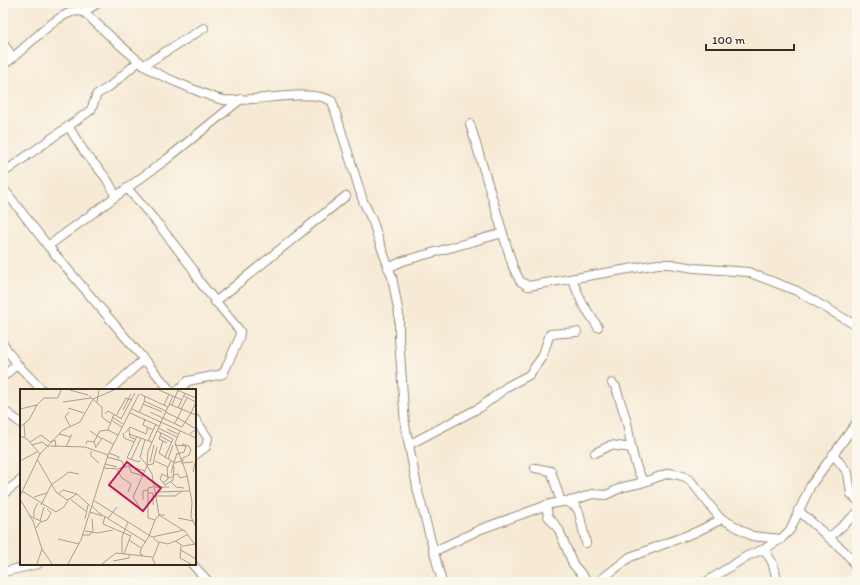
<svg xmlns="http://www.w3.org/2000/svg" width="860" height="585" viewBox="0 0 860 585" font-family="Itim,sans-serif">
<rect width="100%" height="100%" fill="#fbf7ec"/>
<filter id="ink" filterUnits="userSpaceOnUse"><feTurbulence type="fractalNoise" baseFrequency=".025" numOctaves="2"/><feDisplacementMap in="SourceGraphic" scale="8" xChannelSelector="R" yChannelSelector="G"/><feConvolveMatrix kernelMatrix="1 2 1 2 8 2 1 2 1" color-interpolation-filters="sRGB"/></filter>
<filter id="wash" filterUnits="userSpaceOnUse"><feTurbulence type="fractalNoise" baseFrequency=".012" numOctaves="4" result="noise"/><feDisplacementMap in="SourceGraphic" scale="16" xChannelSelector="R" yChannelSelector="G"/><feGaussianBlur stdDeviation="0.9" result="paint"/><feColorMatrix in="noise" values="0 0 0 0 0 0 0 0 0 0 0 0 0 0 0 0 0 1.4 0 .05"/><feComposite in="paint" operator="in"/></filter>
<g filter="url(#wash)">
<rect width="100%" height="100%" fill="#f6ead5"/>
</g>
<g filter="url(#ink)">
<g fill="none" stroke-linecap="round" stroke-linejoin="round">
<!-- minor casing -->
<g stroke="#988a7a" stroke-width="10">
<g id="minor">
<polyline points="84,12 98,3"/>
<polyline points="3,43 13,58"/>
<path d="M 3,65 C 24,51 50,19 72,12 C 76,11 80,11 84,12 C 103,30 123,48 143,65 C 157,75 174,81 190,88 C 201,92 212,98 224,100 C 253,103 309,87 332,101 L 363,201 L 373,222 L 378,238 L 392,277 L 399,314 L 399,338 L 405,425 L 418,492 L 442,582"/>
<polyline points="144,65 204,28"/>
<polyline points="470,124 513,267 520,281 528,286 658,264 670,264 694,268 748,272 797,291 857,326"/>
<path d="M 69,127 C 75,137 80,146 86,154 C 97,168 110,179 115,196"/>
<polyline points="3,173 91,110 97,94 109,87 139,61"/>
<polyline points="3,188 48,246 170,390"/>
<polyline points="127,188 159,225 193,269 199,281 240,331 239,339 223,374 188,381 178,390"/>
<polyline points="48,246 167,159 241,99"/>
<polyline points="388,268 403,261 503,233"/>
<polyline points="572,279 582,303 598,327"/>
<polyline points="215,302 346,196"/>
<polyline points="3,344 17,364 42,390"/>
<polyline points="3,377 17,364"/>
<path d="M 612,383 L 616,387 C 619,399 624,411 627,423 C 631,443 632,463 644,482"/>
<polyline points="110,390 143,360"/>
<polyline points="3,410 21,423"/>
<polyline points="195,419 208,438 206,447 195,455"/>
<polyline points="410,444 481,407 508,386 529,375 542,357 550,334 577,332"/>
<polyline points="595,453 611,445 631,448"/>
<polyline points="833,454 848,473 851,494 857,500"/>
<polyline points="535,468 551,471 561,502"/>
<polyline points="3,494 21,480"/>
<polyline points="566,501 576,507 579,512 586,543"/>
<polyline points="546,505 548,516 559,530 573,564 588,582"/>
<polyline points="798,510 845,552 852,560 857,572"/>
<polyline points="829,538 857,513"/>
<polyline points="764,549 772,562 778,582"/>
<polyline points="435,551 481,529 550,504 575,500 592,494 606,495 623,487 641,483 669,473 683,476 690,480 719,517 752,536 781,539"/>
<polyline points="192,564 209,582"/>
<polyline points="3,572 38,564"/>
<polyline points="598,582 630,557 696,532 722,519"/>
<polyline points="706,582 747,556 764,549 781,539 790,530 811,485 857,422"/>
</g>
</g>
<!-- minor -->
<use href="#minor" stroke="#fff" stroke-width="8"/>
</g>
</g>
<!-- overview -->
<g transform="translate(20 389)">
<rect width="176" height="176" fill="#f6ead5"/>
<path fill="none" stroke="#ab9d8c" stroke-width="1" d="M 50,1 L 68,6M 139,1 L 162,11M 157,1 L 176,9M 120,5 L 148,18M 69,7 L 82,18 L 82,28 L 90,34M 125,7 L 124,12 L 146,22M 164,7 L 176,13M 43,13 L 71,9M 77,13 L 79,1M 123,15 L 142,23M 149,15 L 176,26M 144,16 L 149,5M 152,16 L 158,1M 48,19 L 64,24M 158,19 L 165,4M 0,20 L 17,16 L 24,9 L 38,9 L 41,1M 112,20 L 176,49M 161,20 L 167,9M 103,21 L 111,5M 49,23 L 45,28 L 50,37M 130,23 L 162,38M 145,23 L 158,29M 110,24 L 139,37M 119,24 L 124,13M 171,24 L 176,13M 85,25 L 88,22 L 102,30M 94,25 L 88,41 L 98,46M 96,27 L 106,9 L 112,11M 92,28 L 103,35M 158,29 L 176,40 L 170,45M 101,30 L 115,4M 125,30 L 123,36 L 133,41M 91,31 L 102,38M 155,34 L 162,20M 4,35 L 5,48M 0,38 L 9,31 L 17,16M 162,38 L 171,24M 138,39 L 157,48M 109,40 L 110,48 L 115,50M 147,40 L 158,45M 70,42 L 82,50M 137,42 L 153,50M 160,42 L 155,54 L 167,86 L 172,113 L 171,128 L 176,138M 103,44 L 104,49 L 114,53M 105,44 L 110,38 L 126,45 L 128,38M 141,44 L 139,50 L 147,54M 39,45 L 51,48M 109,45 L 132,53M 0,47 L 7,50 L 20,65M 117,47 L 107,69 L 119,73 L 120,71M 140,47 L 151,53M 153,50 L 145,68 L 155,74 L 164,71M 125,51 L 120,68 L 127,76 L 133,75 L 137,58M 128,52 L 136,35M 143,52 L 139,64 L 145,68M 10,53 L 21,46 L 30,53 L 35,51 L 36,58M 74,53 L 80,42 L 88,41M 66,55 L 67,52 L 74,53 L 76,59M 12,56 L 22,53 L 29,58M 155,56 L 166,57 L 164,63 L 157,65M 30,57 L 65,58 L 88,66M 46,58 L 52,45M 76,58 L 82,49 L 93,55M 71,62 L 71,67 L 79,74M 89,64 L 99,68 L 98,70M 87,68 L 102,72 L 104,78M 17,70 L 36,103 L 47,111 L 57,105 L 70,117M 148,70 L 153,56M 161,70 L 169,66 L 171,61 L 169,57 L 162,55M 111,71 L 121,49M 0,72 L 17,63M 135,72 L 148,78M 130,73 L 134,56M 161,74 L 173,73M 85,75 L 97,78M 109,77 L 111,83 L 123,87M 127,77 L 132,85 L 139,126 L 163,141M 152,77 L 154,78 L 153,91 L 145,96 L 140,90 L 142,85 L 150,89 L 153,87M 83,79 L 97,80 L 109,77 L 125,82M 97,81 L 102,89 L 111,95 L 108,103M 173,83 L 176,70M 151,84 L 157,64M 153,86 L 158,85 L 160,89 L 167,87M 150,92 L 156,98 L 164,99M 143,94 L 148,90 L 147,80 L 151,72M 31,96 L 49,83 L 59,85M 134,98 L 149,98M 2,102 L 36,123 L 44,118 L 48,111M 137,103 L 169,102M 128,104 L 133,104 L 133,116M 38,105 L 43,101 L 57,105M 0,107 L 20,65 L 43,41 L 60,33 L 73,10 L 94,1M 133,107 L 155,107 L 162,102M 14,108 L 27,104M 0,110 L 13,132 L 22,160 L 32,175M 50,110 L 67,123M 73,111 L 132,148 L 164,141 L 176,157M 123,111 L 123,102 L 128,101M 21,116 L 31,96M 72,117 L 79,124 L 126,153M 120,119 L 113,108 L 127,77 L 128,62 L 153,7M 70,123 L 82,127M 9,127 L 21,132 L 16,139M 85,127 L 83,135 L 111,147M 14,128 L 14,121 L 18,114M 88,129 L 97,118M 158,129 L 173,132M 65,130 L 68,116M 135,131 L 139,126 L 145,126M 20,132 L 24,118M 21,133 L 27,131 L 31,124 L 27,120M 65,142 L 77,144 L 93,141M 62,146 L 70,146 L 73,141 L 72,130M 129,147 L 135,131 L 128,129 L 128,99 L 133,98M 133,149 L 139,154 L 133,169M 38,150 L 59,155M 109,151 L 121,159M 156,152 L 168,145M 139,153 L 148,155 L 155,152 L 163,157 L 175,155M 161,157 L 160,169 L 171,175M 161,161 L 176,170M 102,164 L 102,148 L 108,133M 104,165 L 111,146M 123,166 L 120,165 L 121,160 L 129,147M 93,172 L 109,169 L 109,166M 17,175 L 22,160M 48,175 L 61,151 L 88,66 L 119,5M 82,175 L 96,164 L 132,168 L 135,175"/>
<path fill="#c2185b" fill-opacity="0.15" stroke="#c2185b" stroke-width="2" d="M 107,73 L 141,99 L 123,122 L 89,96 Z"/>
<rect width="176" height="176" fill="none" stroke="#3b2a1e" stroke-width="2"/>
</g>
<!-- margin -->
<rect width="860" height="585" fill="none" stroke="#fbf7ec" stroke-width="16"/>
<!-- scale -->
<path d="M706 44v6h88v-6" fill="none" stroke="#3b2a1e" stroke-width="2"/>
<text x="712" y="44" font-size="12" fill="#3b2a1e" stroke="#fbf7ec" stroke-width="3" paint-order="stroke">100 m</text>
</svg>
